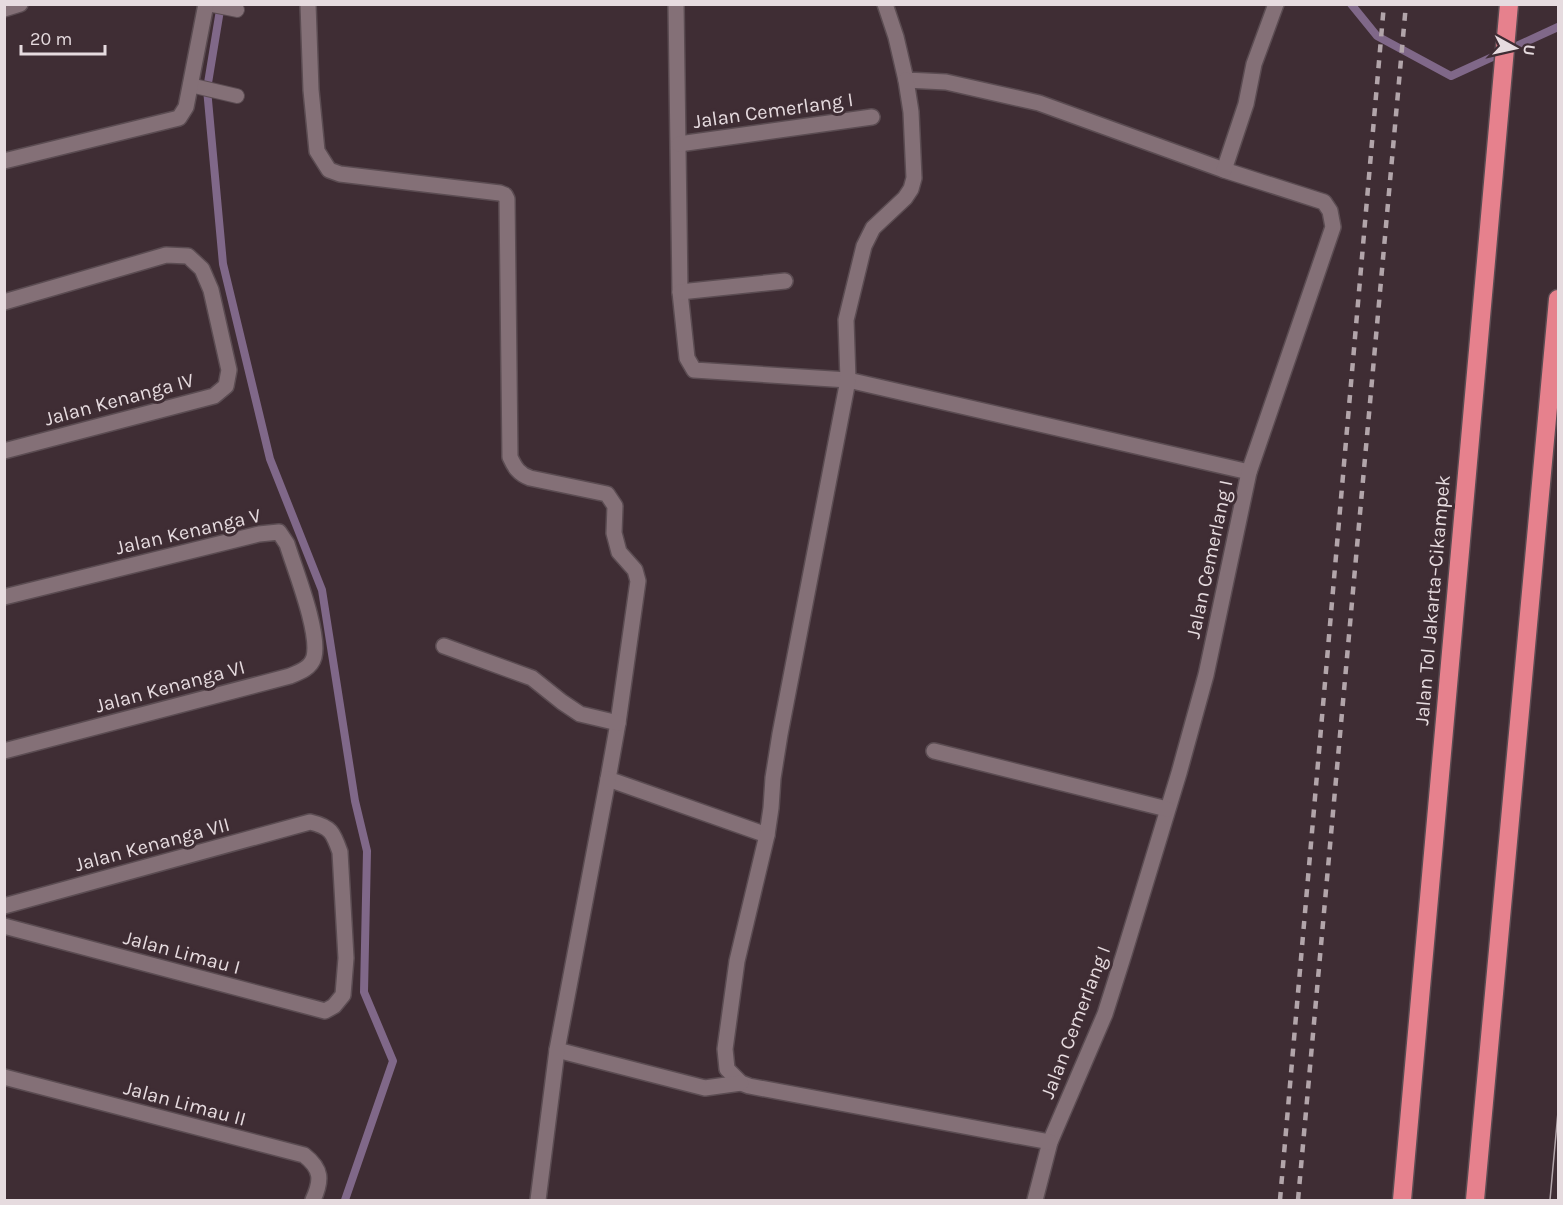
<svg xmlns="http://www.w3.org/2000/svg" width="1563" height="1205" viewBox="0 0 1563 1205" font-family="Karla,sans-serif">
<rect width="100%" height="100%" fill="#3f2d34"/>
<g fill="none" stroke-linecap="round" stroke-linejoin="round">
<!-- stream -->
<g stroke="#806889" stroke-width="8">
<polyline points="221,4 207,89 223,264 270,459 322,590 355,801 367,851 364,992 393,1061 345,1200"/>
<polyline points="1351,4 1377,36 1451,76 1558,27"/>
</g>
<!-- lane casing -->
<g stroke="#5b4c52" stroke-width="16">
<g id="lane">
<polyline points="207,4 237,10"/>
<polyline points="190,85 237,96"/>
</g>
</g>
<!-- street casing -->
<g stroke="#5b4c52" stroke-width="18">
<g id="street">
<path d="M 308,4 L 311,90 L 317,151 L 329,170 L 340,174 L 500,193 L 505,195 L 507,199 L 510,457 C 515,468 519,474 530,478 L 607,494 L 615,506 L 614,533 L 619,552 L 635,570 L 638,581 L 618,723 L 608,779 L 767,835"/>
<polyline points="676,4 680,292 687,358 694,370 848,380 1249,472"/>
<polyline points="885,4 896,37 906,80 946,82 1039,103 1224,170 1324,202 1330,211 1333,227 1249,472 1206,675 1179,773 1124,954 1105,1014 1050,1142 1035,1200"/>
<polyline points="4,9 20,4"/>
<polyline points="906,80 911,112 914,178 911,189 905,198 873,228 864,246 846,320 848,380 780,734 773,778 771,808 767,835 737,961 725,1049 727,1069 741,1083 749,1086 1050,1142"/>
<polyline points="679,144 872,117"/>
<polyline points="4,161 179,118 186,107 206,4"/>
<polyline points="1224,170 1246,104 1254,64 1276,4"/>
<polyline points="680,292 785,281"/>
<polyline points="4,302 166,255 188,256 202,269 211,290 229,370 226,386 214,396 4,451"/>
<path d="M 4,597 L 259,534 L 279,532 L 287,544 C 295,570 320,632 314,657 C 311,668 300,672 290,676 L 4,751"/>
<polyline points="444,646 532,678 562,702 580,714 618,723"/>
<polyline points="934,751 1167,809"/>
<path d="M 4,906 L 310,822 C 331,827 333,832 340,852 L 346,958 L 343,995 L 334,1006 L 325,1011 L 4,926"/>
<polyline points="557,1050 705,1088 741,1083"/>
<path d="M 4,1077 L 304,1155 C 322,1169 322,1180 313,1200"/>
<polyline points="538,1200 557,1050 608,779"/>
</g>
</g>
<!-- highway casing -->
<g stroke="#5b4c52" stroke-width="21">
<g id="highway">
<polyline points="1402,1200 1509,4"/>
<polyline points="1475,1200 1558,299"/>
</g>
</g>
<!-- lane -->
<use href="#lane" stroke="#847077" stroke-width="14"/>
<!-- street -->
<use href="#street" stroke="#847077" stroke-width="15"/>
<!-- highway -->
<use href="#highway" stroke="#e6818d" stroke-width="18"/>
<!-- tram -->
<polyline stroke="#b2a5aa" stroke-width="1.5" points="1550,1200 1558,1112"/>
<!-- rail -->
<g stroke="#b2a5aa" stroke-width="4.5" stroke-dasharray="8 8" stroke-linecap="butt">
<polyline points="1280,1200 1384,4"/>
<polyline points="1298,1200 1406,4"/>
</g>
</g>
<g text-anchor="middle" stroke-width="6" stroke-linejoin="round" paint-order="stroke">
<!-- street labels -->
<g font-size="20" fill="#e6dbdf" stroke="#3f2d34">
<text transform="translate(773 110) rotate(-8)" y="7">Jalan Cemerlang I</text>
<text transform="translate(119 399) rotate(-15)" y="7">Jalan Kenanga IV</text>
<text transform="translate(188 531) rotate(-13)" y="7">Jalan Kenanga V</text>
<text transform="translate(1209 559) rotate(-78)" y="7">Jalan Cemerlang I</text>
<text transform="translate(1432 600) rotate(-85)" y="7">Jalan Tol Jakarta–Cikampek</text>
<text transform="translate(170 686) rotate(-15)" y="7">Jalan Kenanga VI</text>
<text transform="translate(152 844) rotate(-15)" y="7">Jalan Kenanga VII</text>
<text transform="translate(182 952) rotate(15)" y="7">Jalan Limau I</text>
<text transform="translate(1075 1022) rotate(-69)" y="7">Jalan Cemerlang I</text>
<text transform="translate(185 1103) rotate(15)" y="7">Jalan Limau II</text>
</g>
</g>
<!-- border -->
<rect width="1563" height="1205" fill="none" stroke="#e6dbdf" stroke-width="12"/>
<!-- north arrow -->
<g transform="translate(1515 48) rotate(98)" stroke="#3f2d34" stroke-width="4.5" paint-order="stroke">
<path d="M0-4.5L10 22L0 15L-10 22Z" fill="#e6dbdf"/>
<text y="-9" font-size="16" font-weight="bold" text-anchor="middle" fill="#e6dbdf">U</text>
</g>
<!-- scale -->
<path d="M21 45v9h84v-9" fill="none" stroke="#e6dbdf" stroke-width="3"/>
<text x="30" y="45" font-size="18" fill="#e6dbdf" stroke="#3f2d34" stroke-width="4.5" paint-order="stroke">20 m</text>
</svg>
